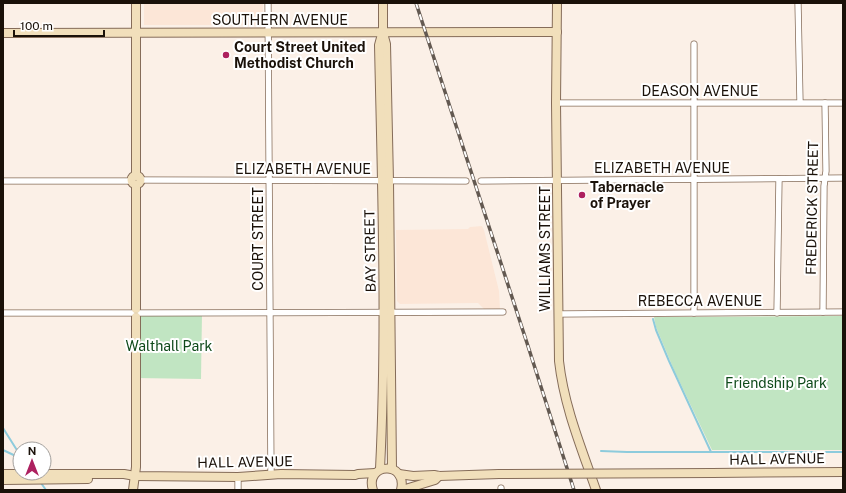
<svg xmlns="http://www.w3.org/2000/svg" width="846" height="493" viewBox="0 0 846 493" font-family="'Public Sans',sans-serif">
<rect width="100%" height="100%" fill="#fbf0e7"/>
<!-- built -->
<g fill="#fce6d7">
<rect x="144" y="3" width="119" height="22"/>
<polygon points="482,226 484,230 499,291 500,310 486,311 478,303 400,304 397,301 396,230 468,229 470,227"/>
</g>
<!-- green -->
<g fill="#c1e5c2">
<polygon points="202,313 201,379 136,378 139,315"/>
<polygon points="843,316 843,450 712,450 674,370 656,327 654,317"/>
</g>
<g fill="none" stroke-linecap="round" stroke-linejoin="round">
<!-- stream -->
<g stroke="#8dcbdc" stroke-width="2">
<polyline points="653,319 656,330 669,361 711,452"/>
<polyline points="3,428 20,455"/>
<polyline points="3,450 20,458"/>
<polyline points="601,451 627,452 843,452"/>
<polyline points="41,483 46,490"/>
</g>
<!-- street casing -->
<g stroke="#856c59" stroke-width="7">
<g id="street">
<polyline points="268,3 271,474"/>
<polyline points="798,3 800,102"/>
<polyline points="556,103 843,103"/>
<polyline points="140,180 466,181"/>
<polyline points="3,181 131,181"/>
<polyline points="481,181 843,178"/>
<polyline points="823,312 824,186 826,171 825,103"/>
<polyline points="3,313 132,313"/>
<polyline points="140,313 503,312"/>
<polyline points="694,313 694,44"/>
<polyline points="777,313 779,179"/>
<polyline points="558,314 843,312"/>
<polyline points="501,488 501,490"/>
<polyline points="238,490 238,477"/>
</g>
</g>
<!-- secondary casing -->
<g stroke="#856c59" stroke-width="10">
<g id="secondary">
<polyline points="383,3 383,33 386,44 389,181 392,469"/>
<path d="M 557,3 L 556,103 L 559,361 C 564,406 581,447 596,490"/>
<polyline points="3,33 557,32"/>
<circle cx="136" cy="180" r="4.5"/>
<polyline points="136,176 136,3"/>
<polyline points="136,185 136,309"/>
<path d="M 380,469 C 387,328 382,186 379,45 L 382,34"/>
<polyline points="712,473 843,472"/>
<polyline points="3,474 124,474 135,476 238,477 281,474 355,475 358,474 375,473"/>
<polyline points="399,474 413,476 434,475 439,476 499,474"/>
<polyline points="3,480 88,479"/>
<polyline points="133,490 136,467 136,317"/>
<path d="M 373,490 C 364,463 408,460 401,490"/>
<polyline points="402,490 435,480 439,476"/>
</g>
</g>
<!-- street -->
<use href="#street" stroke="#fff" stroke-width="5.5"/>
<!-- secondary -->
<use href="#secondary" stroke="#f1dfbb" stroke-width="8"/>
<!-- rail casing -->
<g stroke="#635951" stroke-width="3.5">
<polyline id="rail" points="416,3 527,343 574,490"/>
</g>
<!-- rail -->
<use href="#rail" stroke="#fff" stroke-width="2" stroke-dasharray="6" stroke-linecap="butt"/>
<!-- secondary-bridge casing -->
<g stroke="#856c59" stroke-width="10" stroke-linecap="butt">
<polyline id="secondary-bridge" points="499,474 712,473"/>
</g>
<!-- secondary-bridge -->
<use href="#secondary-bridge" stroke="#f1dfbb" stroke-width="8"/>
</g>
<!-- markers -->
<g fill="#ad2160" stroke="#fff" stroke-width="1.5">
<circle cx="226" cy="55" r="4"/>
<circle cx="582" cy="195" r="4"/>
</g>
<g text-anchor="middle" stroke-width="4" stroke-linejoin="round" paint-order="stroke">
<!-- street labels -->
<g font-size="14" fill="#1a1109" stroke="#fff">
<text x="280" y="25">SOUTHERN AVENUE</text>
<text x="700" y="96">DEASON AVENUE</text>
<text x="662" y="173">ELIZABETH AVENUE</text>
<text x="303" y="174">ELIZABETH AVENUE</text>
<text transform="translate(812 208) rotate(-89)" y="5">FREDERICK STREET</text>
<text transform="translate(258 239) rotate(-90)" y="5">COURT STREET</text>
<text transform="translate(545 249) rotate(-90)" y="5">WILLIAMS STREET</text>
<text transform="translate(370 251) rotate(-91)" y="5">BAY STREET</text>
<text x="700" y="306">REBECCA AVENUE</text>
<text transform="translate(777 459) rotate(-1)" y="5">HALL AVENUE</text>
<text transform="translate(245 462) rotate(-1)" y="5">HALL AVENUE</text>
</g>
<!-- poi labels -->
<g font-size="14" font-weight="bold" fill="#1a1109" stroke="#fff" text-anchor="start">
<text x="234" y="52">Court Street United<tspan x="234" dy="16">Methodist Church</tspan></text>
<text x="590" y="192">Tabernacle<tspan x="590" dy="16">of Prayer</tspan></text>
</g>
<!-- park labels -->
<g font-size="14" fill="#0f4a1a" stroke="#fff">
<text x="169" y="351">Walthall Park</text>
<text x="776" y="388">Friendship Park</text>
</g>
</g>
<!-- border -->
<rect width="846" height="493" fill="none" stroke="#1a1109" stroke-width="8"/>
<!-- north arrow -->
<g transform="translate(32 461)"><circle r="19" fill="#ffffff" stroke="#a3a09d"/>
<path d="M0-3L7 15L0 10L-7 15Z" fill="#ad2160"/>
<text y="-6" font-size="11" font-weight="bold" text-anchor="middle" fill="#1a1109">N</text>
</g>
<!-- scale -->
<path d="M14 30v6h90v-6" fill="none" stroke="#1a1109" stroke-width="2"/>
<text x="20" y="30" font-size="12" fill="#1a1109" stroke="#ffffff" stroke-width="3" paint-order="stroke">100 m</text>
</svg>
